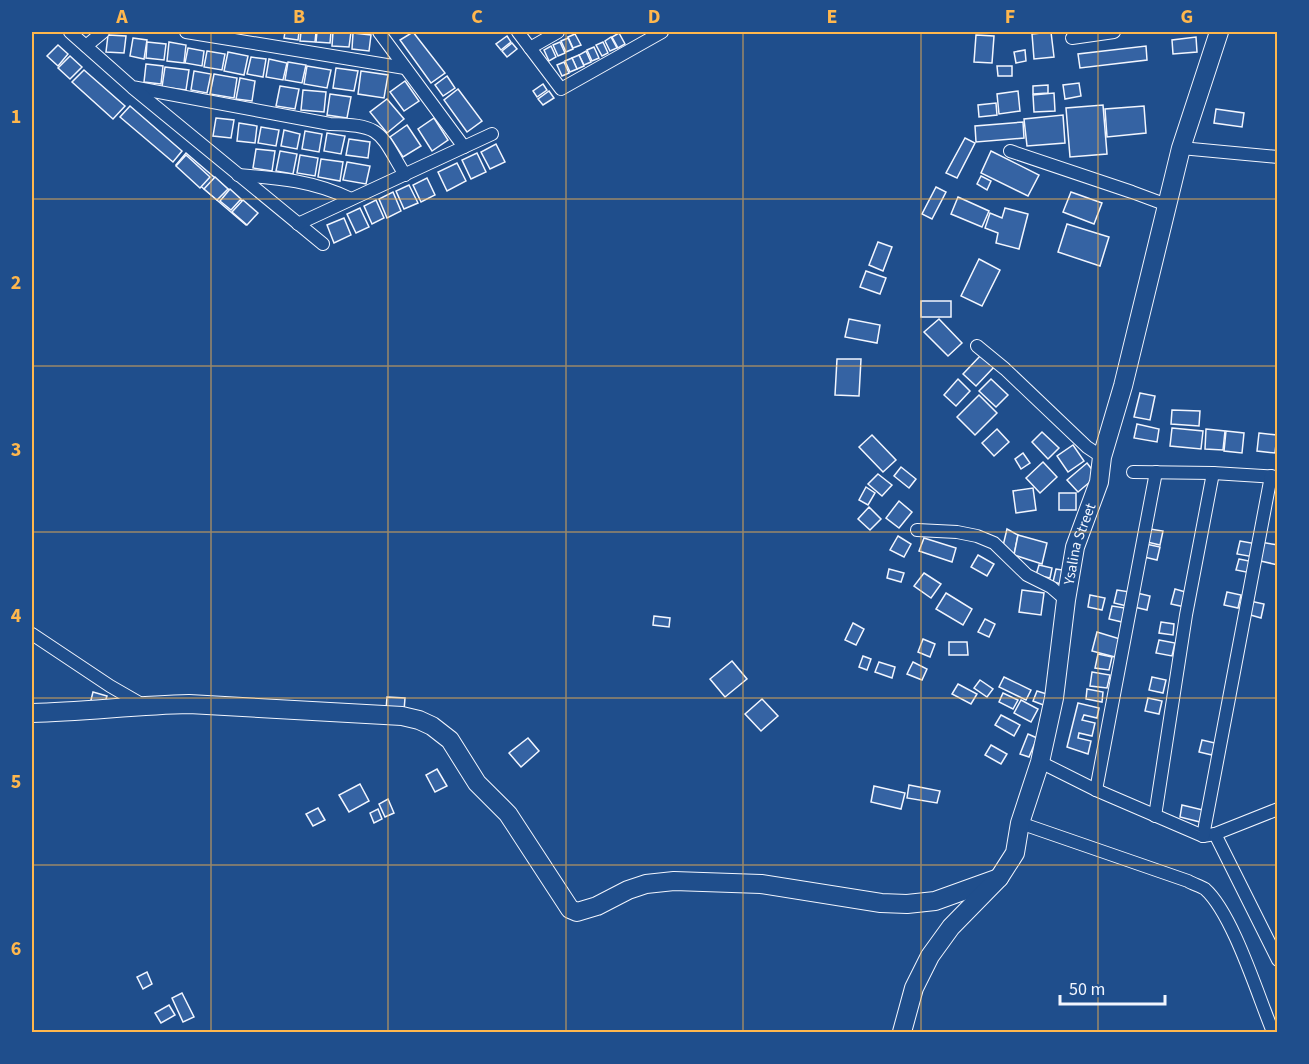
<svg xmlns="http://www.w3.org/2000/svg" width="1309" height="1064" viewBox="0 0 1309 1064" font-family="'Source Sans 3',sans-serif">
<rect width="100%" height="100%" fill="#1f4e8c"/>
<!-- building -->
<g fill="#3563a3" stroke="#f2f6ff" stroke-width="1.5">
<polygon points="285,32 299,32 298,40 284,38"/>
<polygon points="301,32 316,32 315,42 300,41"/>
<polygon points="317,32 331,32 330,43 316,42"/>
<polygon points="333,32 351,32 349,47 332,46"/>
<polygon points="413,32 445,73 431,83 400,40"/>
<polygon points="1051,32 1054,57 1034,59 1032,34"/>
<polygon points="353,33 371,35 369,51 352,49"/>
<polygon points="619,33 625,44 618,48 612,37"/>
<polygon points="575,34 581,45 573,48 568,37"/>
<polygon points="108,35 126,36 124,53 106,52"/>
<polygon points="976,35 994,36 992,63 974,62"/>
<polygon points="507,36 511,42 501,50 496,44"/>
<polygon points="611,37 617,48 610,51 605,41"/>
<polygon points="1196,37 1197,52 1173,54 1172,40"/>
<polygon points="133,38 147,40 144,59 130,56"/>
<polygon points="568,38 573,49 566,52 561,41"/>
<polygon points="147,42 166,44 164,60 146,58"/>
<polygon points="169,42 186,45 184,63 167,61"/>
<polygon points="560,42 565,53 558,56 553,45"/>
<polygon points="603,42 608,53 602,56 596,45"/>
<polygon points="512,43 517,49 507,57 502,51"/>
<polygon points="58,45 68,54 58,66 47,56"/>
<polygon points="551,46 556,57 549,61 544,50"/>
<polygon points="1146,46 1147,60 1080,68 1078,54"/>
<polygon points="594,47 599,58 592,61 587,50"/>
<polygon points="188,48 204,51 202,66 185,63"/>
<polygon points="1025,50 1026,61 1016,63 1014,52"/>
<polygon points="207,51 225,54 222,70 204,67"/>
<polygon points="586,51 591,62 584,65 579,55"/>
<polygon points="228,52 248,56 244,75 224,71"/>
<polygon points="579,55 584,66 577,69 572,58"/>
<polygon points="70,56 82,67 70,79 58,68"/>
<polygon points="251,57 266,59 263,77 247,74"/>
<polygon points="572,58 577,69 570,72 565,61"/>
<polygon points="269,59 287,63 283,80 266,77"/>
<polygon points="288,62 306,65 302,83 285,80"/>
<polygon points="564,62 569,73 562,76 557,65"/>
<polygon points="146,64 163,66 161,84 144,82"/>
<polygon points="307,66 331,70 327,88 304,84"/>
<polygon points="997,66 1012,66 1012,76 998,76"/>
<polygon points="165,67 189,70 186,90 162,87"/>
<polygon points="336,68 358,71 354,91 333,88"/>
<polygon points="84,70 125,106 113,119 72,82"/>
<polygon points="194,71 211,74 207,93 191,90"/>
<polygon points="361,71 388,75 384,98 358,94"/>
<polygon points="214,74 237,78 234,98 210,94"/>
<polygon points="447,76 455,88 443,96 435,85"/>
<polygon points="240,78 255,81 252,101 236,99"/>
<polygon points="405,81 419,101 404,111 390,92"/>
<polygon points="1079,83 1081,96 1065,99 1063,85"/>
<polygon points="543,84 547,90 537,97 533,91"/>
<polygon points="1048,85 1048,93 1033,94 1033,86"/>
<polygon points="280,86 299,89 295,109 276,106"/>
<polygon points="458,89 482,121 467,132 444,100"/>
<polygon points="303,90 326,92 324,112 301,110"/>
<polygon points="549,91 554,98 543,105 538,99"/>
<polygon points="1018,91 1020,111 999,114 997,94"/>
<polygon points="1054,93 1055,111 1034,112 1033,95"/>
<polygon points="330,94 351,97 347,118 327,115"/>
<polygon points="387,99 404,119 387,133 370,112"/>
<polygon points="996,103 997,115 979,117 978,105"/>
<polygon points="1103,105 1107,154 1070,157 1066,108"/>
<polygon points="130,106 182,151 173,162 120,117"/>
<polygon points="1144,106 1146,133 1107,137 1105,109"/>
<polygon points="1216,109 1244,113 1242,127 1214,123"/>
<polygon points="1063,115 1065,143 1027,146 1024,119"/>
<polygon points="216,118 234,120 231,138 213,136"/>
<polygon points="434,118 448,140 432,151 418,129"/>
<polygon points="1023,122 1024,138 976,142 975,126"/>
<polygon points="239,123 257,126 255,143 237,141"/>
<polygon points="407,125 421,146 403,157 390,137"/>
<polygon points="261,127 279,130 276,146 258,143"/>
<polygon points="284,130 300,134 297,149 281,146"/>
<polygon points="305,131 322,134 319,152 302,149"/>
<polygon points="327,133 345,136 341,154 324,151"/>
<polygon points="965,138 975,143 957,178 946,173"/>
<polygon points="349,139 370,142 368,158 346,155"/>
<polygon points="496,144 505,162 490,169 481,152"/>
<polygon points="256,149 275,151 272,171 253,168"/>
<polygon points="280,151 297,154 293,174 276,171"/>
<polygon points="991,151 1039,175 1028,196 981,173"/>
<polygon points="186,153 256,213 246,225 176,165"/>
<polygon points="477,153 486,172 471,179 462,160"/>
<polygon points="186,155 210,177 200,188 176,166"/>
<polygon points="300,155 318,158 315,176 297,173"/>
<polygon points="321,159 343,162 340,181 318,177"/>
<polygon points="347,162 370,166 366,184 343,180"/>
<polygon points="457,163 466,181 447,191 438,172"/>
<polygon points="981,176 991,181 987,190 977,184"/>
<polygon points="215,177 228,189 217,200 204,189"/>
<polygon points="427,178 435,195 421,202 413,185"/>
<polygon points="409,185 418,203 404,209 396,191"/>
<polygon points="936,187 946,192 932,219 922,214"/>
<polygon points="230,189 241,199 231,210 220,201"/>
<polygon points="393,192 401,211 387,218 379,199"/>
<polygon points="1071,192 1102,203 1094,224 1063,212"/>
<polygon points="958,197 989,211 982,227 951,214"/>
<polygon points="243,200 258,213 247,225 232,212"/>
<polygon points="376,200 384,218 372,224 364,206"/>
<polygon points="360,208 369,227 356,233 347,214"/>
<polygon points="1005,208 1028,214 1019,249 996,243 998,233 985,228 990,213 1002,218"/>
<polygon points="344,218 351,235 334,243 327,225"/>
<polygon points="1067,224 1109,237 1100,266 1058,252"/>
<polygon points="878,242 892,247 883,271 869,265"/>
<polygon points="979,259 1000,270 982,306 961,296"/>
<polygon points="866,271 886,278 880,294 860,287"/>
<rect x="921" y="301" width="30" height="16"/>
<polygon points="849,319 880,325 877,343 845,337"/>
<polygon points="939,319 962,343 948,356 924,332"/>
<polygon points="981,355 994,367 976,386 963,374"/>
<polygon points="837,359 861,359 859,396 835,395"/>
<polygon points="958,379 970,391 956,406 944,395"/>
<polygon points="991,379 1008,395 996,407 979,391"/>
<polygon points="1140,393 1155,396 1150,420 1134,417"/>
<polygon points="979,395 997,413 975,435 957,417"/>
<polygon points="1172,410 1200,411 1199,426 1171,424"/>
<polygon points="1137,424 1159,429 1157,442 1134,438"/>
<polygon points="1172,428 1203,431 1201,449 1170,446"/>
<polygon points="997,429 1009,442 994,456 982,443"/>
<polygon points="1206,429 1225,431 1223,450 1205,449"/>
<polygon points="1226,431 1244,433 1242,453 1224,451"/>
<polygon points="1042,432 1059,448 1048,459 1032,442"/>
<polygon points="1259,433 1277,435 1275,453 1257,451"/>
<polygon points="872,435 896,460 883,472 859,447"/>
<polygon points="1073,445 1084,461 1068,472 1057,456"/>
<polygon points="1023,453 1030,463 1021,469 1015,459"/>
<polygon points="1043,462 1057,477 1040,493 1026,478"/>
<polygon points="1087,463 1097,476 1078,492 1067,480"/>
<polygon points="901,467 916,479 909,488 894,476"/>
<polygon points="878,474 892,485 882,496 868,484"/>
<polygon points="866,487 875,493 868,505 859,500"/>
<polygon points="1033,488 1036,510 1016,513 1013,491"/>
<rect x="1059" y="493" width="17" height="17"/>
<polygon points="899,501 912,512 899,528 886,518"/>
<polygon points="869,507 881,519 870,530 858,519"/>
<polygon points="1007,529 1018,535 1014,555 1002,550"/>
<polygon points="1150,529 1163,531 1160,545 1147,542"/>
<polygon points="1018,535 1047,543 1042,564 1014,555"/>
<polygon points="898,536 911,544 904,557 890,550"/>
<polygon points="924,538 956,548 952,562 919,551"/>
<polygon points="1240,541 1257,544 1254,557 1237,554"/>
<polygon points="1260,542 1278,545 1278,565 1256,560"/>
<polygon points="1146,544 1160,547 1157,560 1144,557"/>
<polygon points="978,555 994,564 987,576 971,567"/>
<polygon points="1239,559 1254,562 1251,573 1236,570"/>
<polygon points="1039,565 1052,568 1050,578 1036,575"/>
<polygon points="889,569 904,573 901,582 887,578"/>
<polygon points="1056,569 1069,571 1066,585 1053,582"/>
<polygon points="924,573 941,584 931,598 914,586"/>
<polygon points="1175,589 1189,593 1185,607 1171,604"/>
<polygon points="1022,590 1044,593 1041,615 1019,612"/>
<polygon points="1117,590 1130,592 1127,606 1114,603"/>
<polygon points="1227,592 1241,595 1238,608 1224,605"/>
<polygon points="946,593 972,609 963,625 936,609"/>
<polygon points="1137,593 1150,596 1147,610 1134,607"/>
<polygon points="1090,595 1105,598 1102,610 1088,607"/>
<polygon points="1250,601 1264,604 1261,618 1247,614"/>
<polygon points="1112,606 1125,608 1122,622 1109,619"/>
<polygon points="654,616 670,618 669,627 653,625"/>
<polygon points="985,619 995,624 989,637 978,632"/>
<polygon points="1161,622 1174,624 1173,635 1159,633"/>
<polygon points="853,623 864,629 856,645 845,640"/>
<polygon points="1097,632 1120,639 1115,657 1092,651"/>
<polygon points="923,639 935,644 930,657 918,652"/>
<polygon points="1159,640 1175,643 1172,656 1156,653"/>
<polygon points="949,642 967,642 968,655 949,655"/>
<polygon points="1098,654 1112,657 1109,670 1095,668"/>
<polygon points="863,656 871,659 867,670 859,667"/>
<polygon points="732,661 747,679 725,697 710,679"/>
<polygon points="879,662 895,667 892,678 875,672"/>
<polygon points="913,662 927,669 922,680 907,674"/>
<polygon points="1092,672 1110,675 1107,688 1090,686"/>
<polygon points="1004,677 1031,690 1026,700 999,687"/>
<polygon points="1152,677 1166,680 1163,693 1149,690"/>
<polygon points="980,680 993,689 987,697 974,688"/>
<polygon points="958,684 977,694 971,704 952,694"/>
<polygon points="1087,689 1103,692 1102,702 1086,699"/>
<polygon points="1037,691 1050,695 1046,706 1033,701"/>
<polygon points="93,692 107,696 103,708 90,704"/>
<polygon points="1003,693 1018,700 1013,709 999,702"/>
<polygon points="387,697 405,698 404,711 386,710"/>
<polygon points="1148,698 1162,701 1159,714 1145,711"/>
<polygon points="762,699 778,716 761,731 745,714"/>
<polygon points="1021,700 1038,709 1031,722 1014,713"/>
<polygon points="1078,703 1099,708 1097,718 1084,715 1082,720 1095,723 1092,736 1079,733 1078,738 1091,741 1088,754 1067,747"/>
<polygon points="1001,715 1020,725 1014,736 995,725"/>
<polygon points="1028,734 1037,738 1029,757 1020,754"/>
<polygon points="528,738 539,751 521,767 509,753"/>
<polygon points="1202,740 1215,743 1212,755 1199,752"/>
<polygon points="991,745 1007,754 1001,764 985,755"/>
<polygon points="437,769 447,786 435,792 426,775"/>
<polygon points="360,784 369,801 349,812 339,795"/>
<polygon points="909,785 940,791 937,803 907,798"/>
<polygon points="874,786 905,793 901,809 871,802"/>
<polygon points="388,799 394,813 385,817 379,804"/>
<polygon points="1182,805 1203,810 1200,822 1180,817"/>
<polygon points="318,808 325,820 313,826 306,814"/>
<polygon points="378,809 382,819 374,823 370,813"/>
<polygon points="147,972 152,984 143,989 137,977"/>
<polygon points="182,993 194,1017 183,1022 172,998"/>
<polygon points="169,1005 175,1015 161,1023 155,1013"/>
</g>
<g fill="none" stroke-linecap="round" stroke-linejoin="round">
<!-- street casing -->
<g stroke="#f2f6ff" stroke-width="14">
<g id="street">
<path d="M 70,32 L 132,87 L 330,124 C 383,125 379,132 405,175"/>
<polyline points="186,32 405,68"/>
<polyline points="379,32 464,147"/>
<polyline points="518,32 561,89 662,32"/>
<polyline points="1072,38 1114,32"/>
<polyline points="86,46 103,32"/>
<polyline points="530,48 558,32"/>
<polyline points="133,88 323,244"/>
<polyline points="1181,148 1278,157"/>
<polyline points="1010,151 1132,192 1167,205"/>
<path d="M 238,175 C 280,178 314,181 351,199"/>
<polyline points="298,224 492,134"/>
<polyline points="977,346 1005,369 1087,447 1102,457"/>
<polyline points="1133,472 1213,473 1278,477"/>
<polyline points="917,530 957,532 977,536 994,543 1027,575 1051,587 1066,600"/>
<polyline points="32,634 110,686 143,705"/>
<polyline points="1040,762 1096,790 1203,836 1215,834 1278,809"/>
<polyline points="1096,790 1156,472"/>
<polyline points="1155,816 1186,615 1213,473"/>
<path d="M 1020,823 L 1188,881 C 1193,884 1200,886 1205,889 C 1233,914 1258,996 1273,1032"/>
<polyline points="1215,834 1278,960"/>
<polyline points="1203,836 1271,476"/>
</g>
</g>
<!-- secondary casing -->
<g stroke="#f2f6ff" stroke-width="20">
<g id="secondary">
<path d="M 32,713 C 84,712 136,705 189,704 L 402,716 L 419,720 L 432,726 L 450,740 L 477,783 L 508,814 L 570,909 L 577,912 L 597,906 L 628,890 L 646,884 L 674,881 L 761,884 L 881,903 L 907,904 L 935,901 L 999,878"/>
<path id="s1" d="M 902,1032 L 914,988 L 930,956 L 951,927 L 999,878 L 1015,853 L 1020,823 L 1040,762 L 1054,698 L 1066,600 L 1075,547 L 1099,482 L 1102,457 L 1123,386 L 1181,148 L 1219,32"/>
</g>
</g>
<!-- street -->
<use href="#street" stroke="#1f4e8c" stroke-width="12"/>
<!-- secondary -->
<use href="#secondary" stroke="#1f4e8c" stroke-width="18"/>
</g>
<!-- grid -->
<path fill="none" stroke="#ffb74d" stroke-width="1.5" stroke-opacity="0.55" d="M 211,32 L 211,1032M 388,32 L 388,1032M 566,32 L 566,1032M 743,32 L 743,1032M 921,32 L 921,1032M 1098,32 L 1098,1032M 32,199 L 1278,199M 32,366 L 1278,366M 32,532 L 1278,532M 32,698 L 1278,698M 32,865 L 1278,865"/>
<g text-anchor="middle" stroke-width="4.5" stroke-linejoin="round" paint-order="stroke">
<!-- street labels -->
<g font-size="15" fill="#f2f6ff" stroke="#1f4e8c">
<text dy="5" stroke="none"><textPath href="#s1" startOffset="532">Ysalina Street</textPath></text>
</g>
</g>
<!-- border -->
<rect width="1309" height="1064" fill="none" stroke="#1f4e8c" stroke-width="66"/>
<!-- scale -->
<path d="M1060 995v9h105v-9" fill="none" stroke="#f2f6ff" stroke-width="3"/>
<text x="1069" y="995" font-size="18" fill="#f2f6ff" stroke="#1f4e8c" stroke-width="4.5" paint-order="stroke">50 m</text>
<rect x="33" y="33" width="1243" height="998" fill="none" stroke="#ffb74d" stroke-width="2"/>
<g font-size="20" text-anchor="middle" font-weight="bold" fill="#ffb74d">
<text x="122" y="23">A</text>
<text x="299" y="23">B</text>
<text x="477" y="23">C</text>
<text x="654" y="23">D</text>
<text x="832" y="23">E</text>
<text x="1010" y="23">F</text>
<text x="1187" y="23">G</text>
<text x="16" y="123">1</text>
<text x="16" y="289">2</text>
<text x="16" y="456">3</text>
<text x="16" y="622">4</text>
<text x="16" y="788">5</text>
<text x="16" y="955">6</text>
</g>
</svg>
